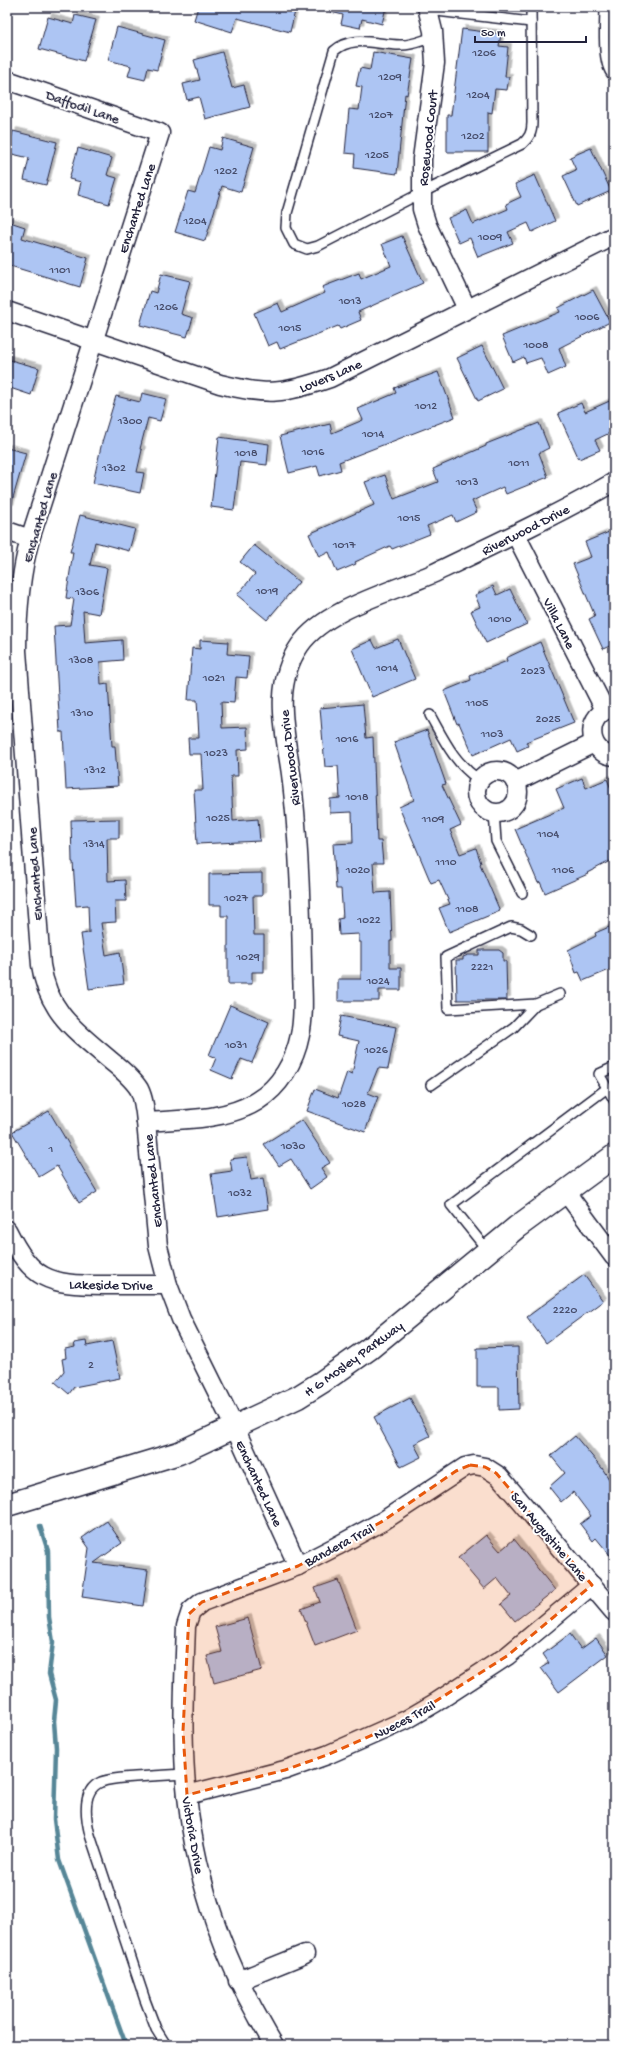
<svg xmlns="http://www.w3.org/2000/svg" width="621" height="2052" viewBox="0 0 621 2052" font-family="'Gochi Hand',sans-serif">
<defs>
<filter id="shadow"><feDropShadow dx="3.5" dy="-3.5" stdDeviation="0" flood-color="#0004"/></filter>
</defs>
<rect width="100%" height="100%" fill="#fff"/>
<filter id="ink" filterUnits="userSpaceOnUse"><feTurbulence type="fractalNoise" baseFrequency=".025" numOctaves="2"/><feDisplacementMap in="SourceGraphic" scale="8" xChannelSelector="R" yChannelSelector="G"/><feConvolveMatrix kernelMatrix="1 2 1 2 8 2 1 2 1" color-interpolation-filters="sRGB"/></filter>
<g filter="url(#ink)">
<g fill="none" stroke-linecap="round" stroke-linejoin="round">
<!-- stream -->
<polyline stroke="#568697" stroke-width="4.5" points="40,1526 48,1551 49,1617 53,1642 49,1674 56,1700 54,1721 56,1748 54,1819 59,1860 126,2045"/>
</g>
<!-- building -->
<g fill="#adc5f3" stroke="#22223b" filter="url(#shadow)">
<polygon points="198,7 296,7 290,32 237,18 232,32 194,20"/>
<polygon points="331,7 386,7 382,24 362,19 360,28 341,24 343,15 331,12"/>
<polygon points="75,15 96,20 84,61 39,49 48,17 73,24"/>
<polygon points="117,27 165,40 157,70 148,68 145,80 128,76 131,66 108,60"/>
<polygon points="462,29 501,34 499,46 508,47 505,77 509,77 507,90 495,89 492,113 488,112 488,152 447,152 447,115 451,115"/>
<polygon points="222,52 232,88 244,85 250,107 205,119 199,97 187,100 183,84 200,80 194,60"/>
<polygon points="373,52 413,59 407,95 405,94 397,174 354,168 355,154 345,153 349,109 359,110 362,87 356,86 360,68 370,70"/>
<polygon points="13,131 57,142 46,185 24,180 29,158 8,153"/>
<polygon points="223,138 254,147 241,192 222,186 205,241 175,232 188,191 195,193 209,147 220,150"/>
<polygon points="78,148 112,158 107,175 117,178 109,204 78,195 81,182 69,179"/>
<polygon points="591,148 611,191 577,206 563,176 576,170 570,157"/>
<polygon points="535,175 555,221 532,232 528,223 508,232 513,243 478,257 470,238 459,243 448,218 467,210 473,224 508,209 506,204 521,197 515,184"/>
<polygon points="7,221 25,227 22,238 88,258 80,287 7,265"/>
<polygon points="402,236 423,283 358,312 361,320 340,329 338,326 280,349 277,342 268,346 254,313 278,303 282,312 325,293 322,287 359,273 361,279 391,266 382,244"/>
<polygon points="161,274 190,281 181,314 193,318 187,337 140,325 150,291 156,293"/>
<polygon points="593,290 610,322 559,348 566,367 548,375 541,358 526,363 524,357 513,362 502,336 560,312 558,308"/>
<polygon points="482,346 503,389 478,401 457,358"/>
<polygon points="7,359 39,368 31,395 7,387"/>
<polygon points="438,372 455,417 339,462 341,470 320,476 317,466 289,473 280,436 330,424 332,433 363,420 358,409 396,393 394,388"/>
<polygon points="142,393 166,399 160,421 148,418 140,449 142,450 137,472 144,473 140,493 93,483 102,442 116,396 140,402"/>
<polygon points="614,399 614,431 595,440 600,450 579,459 558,413 581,403 585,412"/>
<polygon points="539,423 549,448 539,453 548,477 506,494 503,487 472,501 477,512 456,522 453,515 427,526 430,534 392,549 390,546 355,562 356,564 337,572 329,552 319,557 309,534 374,505 365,482 385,475 394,499 438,482 433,469 486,446 486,444"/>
<polygon points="219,437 269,444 267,465 240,462 234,510 211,507"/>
<polygon points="7,448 26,453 10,508 7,508"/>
<polygon points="80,515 135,529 129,551 95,542 90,565 107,568 99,614 83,611 85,643 122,640 123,660 100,662 101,685 108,684 112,746 115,746 118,786 66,789 63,732 60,732 54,626 70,625 74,599 66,598 73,552 70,552"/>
<polygon points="614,530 614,644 603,649 589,619 595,616 573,564 591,557 585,542"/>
<polygon points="254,545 299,582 267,620 237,595 255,574 240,562"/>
<polygon points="493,586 497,595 510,589 527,624 486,643 471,611 480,607 475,595"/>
<polygon points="398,639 415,679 372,697 352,649 372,640 376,648"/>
<polygon points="200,640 228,642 227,654 249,656 247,678 236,677 234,703 221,702 222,728 247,727 248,749 237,750 238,776 231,776 233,821 258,819 260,841 197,844 194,790 203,790 201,754 189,754 188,738 199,738 197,700 188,700 192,648 200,649"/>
<polygon points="540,642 574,723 526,742 528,746 517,751 511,738 473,755 459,723 457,724 444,691 471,680 470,676 507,661 506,658"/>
<polygon points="363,704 366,738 373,737 377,841 381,841 383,863 373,863 375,893 390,892 392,941 390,941 390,968 401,968 401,990 379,990 379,1001 338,1001 338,979 361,979 361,942 359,942 359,934 339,935 338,919 343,918 341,889 336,889 333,844 353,843 352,812 330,813 330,799 340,798 338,766 325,767 320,708"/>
<polygon points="427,730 446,784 442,785 461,825 450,830 460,854 476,848 481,863 480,864 500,911 449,932 439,908 450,904 439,880 431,883 399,807 414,800 394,742"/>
<polygon points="582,778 586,788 607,779 614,796 614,859 587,873 588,874 545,893 540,882 538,883 515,829 564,808 556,789"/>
<polygon points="119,819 119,838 107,838 108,881 125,880 126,901 115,901 116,922 101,923 106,955 120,952 124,984 89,989 81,934 89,933 88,905 76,906 73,862 72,862 71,820"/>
<polygon points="262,873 262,896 253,896 254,935 264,935 264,972 252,972 252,984 228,984 228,916 221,916 221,905 209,905 209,874"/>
<polygon points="614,925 614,968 583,981 579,972 576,973 568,950 596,936 595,933"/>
<polygon points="479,950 499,950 503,953 503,961 506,961 507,1000 457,1000 456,960 463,960 463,957 468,955 479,955"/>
<polygon points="230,1005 269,1022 252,1063 241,1059 232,1079 211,1070 216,1058 209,1055"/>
<polygon points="341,1016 396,1027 388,1069 378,1068 368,1093 378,1097 365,1132 307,1111 315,1089 338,1098 347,1072 352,1074 359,1041 337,1036"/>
<polygon points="49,1111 97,1192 79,1203 57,1166 39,1177 12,1132"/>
<polygon points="302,1120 330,1163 321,1168 327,1177 310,1189 291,1159 279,1166 264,1144"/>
<polygon points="247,1157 251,1180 263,1178 268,1209 218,1217 211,1174 232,1171 230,1159"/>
<polygon points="584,1275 603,1301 546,1343 527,1317"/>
<polygon points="86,1341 87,1346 112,1341 120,1378 74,1387 69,1394 55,1382 64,1371 62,1359 66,1358 65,1349 75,1347 74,1343"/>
<polygon points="518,1347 519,1409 499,1410 499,1387 477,1387 477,1348"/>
<polygon points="410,1398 430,1436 414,1444 421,1457 401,1467 374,1417"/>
<polygon points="575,1436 602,1468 614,1487 614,1560 596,1538 593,1541 580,1524 591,1516 573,1492 561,1502 549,1487 565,1473 551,1456"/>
<polygon points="107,1521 122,1543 94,1563 148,1570 143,1606 82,1597 89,1548 82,1538"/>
<polygon points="486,1535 500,1551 514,1539 555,1590 515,1621 501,1604 511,1596 497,1578 484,1589 458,1558"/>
<polygon points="338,1580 357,1630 315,1646 301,1609 320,1602 315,1588"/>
<polygon points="248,1618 262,1670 214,1683 207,1656 222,1652 215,1627"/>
<polygon points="570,1634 581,1649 596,1638 608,1655 559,1692 541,1668 549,1663 543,1654"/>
</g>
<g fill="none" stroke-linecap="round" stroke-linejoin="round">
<!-- service casing -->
<g stroke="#22223b" stroke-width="12">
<g id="service">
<path d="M 605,7 C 605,23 601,67 614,76"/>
<polyline points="428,10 531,22"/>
<path d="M 434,37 C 423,40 411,46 400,45 C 377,45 353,34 334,51 L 287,213 L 286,228 L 294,244 L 307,249 L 318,246 L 421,193 L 522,144 C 529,138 532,133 532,123 L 531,7"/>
<path d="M 430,715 C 445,742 454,762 479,780"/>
<polyline points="494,812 496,841 522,893"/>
<polyline points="531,935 521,929 511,927 446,957 448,1009 536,1004 560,994"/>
<polyline points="614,1067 599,1074 614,1100"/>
<polyline points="431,1085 514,1027 536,1004"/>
<polyline points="488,1251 451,1205 606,1089"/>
<path d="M 166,2045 L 156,2029 L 145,2000 L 90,1835 C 86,1819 81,1790 101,1782 C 112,1778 124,1778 135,1777 C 152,1776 168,1775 185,1774"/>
</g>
</g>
<!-- minor casing -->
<g stroke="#22223b" stroke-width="21">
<g id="minor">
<polyline points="427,7 433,31 435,63 422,159 422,209 427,225 467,309"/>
<path d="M 7,80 L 160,133 L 30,539 C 20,575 17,613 17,651 L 41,965 C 48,1013 76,1031 111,1061 C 121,1069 132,1078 139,1089 C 144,1099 145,1111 146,1122 L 158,1246 L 168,1285 L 181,1319 L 235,1428 L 298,1566"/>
<path d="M 7,311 L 220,384 C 268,396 284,394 330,378 L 614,236"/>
<polyline points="7,531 30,539"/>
<polyline points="516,535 605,710"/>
<path d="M 614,708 C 585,711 585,753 614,756"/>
<circle cx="497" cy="792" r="21"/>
<polyline points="515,782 594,743"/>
<path d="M 146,1122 C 182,1119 225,1121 257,1101 C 280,1087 295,1061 300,1035 C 305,1013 302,987 302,964 C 301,901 299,837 291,774 C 285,731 272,685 300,645 C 325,609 392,592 432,574 C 493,545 555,516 614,482"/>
<polyline points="565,1191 614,1257"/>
<path d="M 7,1230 C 32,1280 48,1285 103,1285 C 124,1285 146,1285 168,1285"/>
<polyline points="187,1795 285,1770 327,1755 406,1720 435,1703 507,1656 592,1585"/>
<polyline points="238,1981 305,1954"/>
<path d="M 274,2045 C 226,1966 197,1888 187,1796 C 181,1739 184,1682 186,1626 L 191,1611 L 202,1602 L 298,1566 L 337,1546 L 383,1521 L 465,1467 L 474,1465 L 485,1467 L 499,1476 L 614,1612"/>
</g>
</g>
<!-- secondary casing -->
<g stroke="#22223b" stroke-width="25">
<polyline id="secondary" points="7,1505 179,1453 298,1397 322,1382 369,1349 517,1227 614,1156"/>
</g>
<!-- service -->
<use href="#service" stroke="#fff" stroke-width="9"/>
<!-- minor -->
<use href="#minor" stroke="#fff" stroke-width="18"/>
<!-- secondary -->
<use href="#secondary" stroke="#fff" stroke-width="22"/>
</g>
</g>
<!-- marked area -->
<path fill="#e8590c" fill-opacity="0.2" stroke="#e8590c" stroke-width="3" stroke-dasharray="8 5" stroke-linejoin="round" d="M 470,1465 L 485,1467 L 496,1473 L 592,1585 L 507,1656 L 406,1720 L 327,1755 L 285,1770 L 187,1795 L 183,1731 L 189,1614 L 202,1602 L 298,1566 L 337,1546 L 383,1521 L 456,1471 Z"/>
<g text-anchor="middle" stroke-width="4" stroke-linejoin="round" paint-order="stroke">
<!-- number labels -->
<g font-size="12" fill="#454b69">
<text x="484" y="56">1206</text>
<text x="390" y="80">1209</text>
<text x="478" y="98">1204</text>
<text x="381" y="118">1207</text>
<text x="473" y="139">1202</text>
<text x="377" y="158">1205</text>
<text x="226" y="174">1202</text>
<text x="195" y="224">1204</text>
<text x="490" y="240">1009</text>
<text x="60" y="273">1101</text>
<text x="350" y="304">1013</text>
<text x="166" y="310">1206</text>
<text x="587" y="320">1006</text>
<text x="290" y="331">1015</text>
<text x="536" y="348">1008</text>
<text x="426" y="409">1012</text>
<text x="130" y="424">1300</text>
<text x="373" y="437">1014</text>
<text x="313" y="455">1016</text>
<text x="246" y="456">1018</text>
<text x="519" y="466">1011</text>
<text x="114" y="471">1302</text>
<text x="467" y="485">1013</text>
<text x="409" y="521">1015</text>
<text x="344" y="548">1017</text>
<text x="267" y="594">1019</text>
<text x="87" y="595">1306</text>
<text x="500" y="622">1010</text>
<text x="81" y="663">1308</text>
<text x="387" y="671">1014</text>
<text x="533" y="674">2023</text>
<text x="214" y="681">1021</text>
<text x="477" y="706">1105</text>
<text x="82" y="716">1310</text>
<text x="548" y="722">2025</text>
<text x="492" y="737">1103</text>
<text x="347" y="742">1016</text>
<text x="216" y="756">1023</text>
<text x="95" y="773">1312</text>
<text x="357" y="800">1018</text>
<text x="218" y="821">1025</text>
<text x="433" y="822">1109</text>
<text x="548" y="837">1104</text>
<text x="94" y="847">1314</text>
<text x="446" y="865">1110</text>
<text x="358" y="873">1020</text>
<text x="563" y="873">1106</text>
<text x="236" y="901">1027</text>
<text x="467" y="912">1108</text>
<text x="369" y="923">1022</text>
<text x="248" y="960">1029</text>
<text x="482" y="970">2221</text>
<text x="378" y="984">1024</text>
<text x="236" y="1048">1031</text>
<text x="376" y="1053">1026</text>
<text x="354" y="1107">1028</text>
<text x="293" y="1149">1030</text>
<text x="51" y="1152">1</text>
<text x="240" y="1196">1032</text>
<text x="565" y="1313">2220</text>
<text x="91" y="1368">2</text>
</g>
<!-- street labels -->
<g font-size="14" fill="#22223b" stroke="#fff">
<text transform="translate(83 106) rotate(19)" y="5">Daffodil Lane</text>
<text transform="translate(427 138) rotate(-84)" y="5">Rosewood Court</text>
<text transform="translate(136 208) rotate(-72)" y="5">Enchanted Lane</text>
<text transform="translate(330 375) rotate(-23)" y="5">Lovers Lane</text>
<text transform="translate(39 517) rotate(-74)" y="5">Enchanted Lane</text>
<text transform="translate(525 529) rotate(-27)" y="5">Riverwood Drive</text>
<text transform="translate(560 623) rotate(63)" y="5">Villa Lane</text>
<text transform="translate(289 758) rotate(-97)" y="5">Riverwood Drive</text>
<text transform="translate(34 874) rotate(-94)" y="5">Enchanted Lane</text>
<text transform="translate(152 1181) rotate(-96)" y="5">Enchanted Lane</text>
<text transform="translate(111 1284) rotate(1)" y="5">Lakeside Drive</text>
<text transform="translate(353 1358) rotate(-36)" y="5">H G Mosley Parkway</text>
<text transform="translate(260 1483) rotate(65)" y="5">Enchanted Lane</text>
<text transform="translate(550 1536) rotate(50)" y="5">San Augustine Lane</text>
<text transform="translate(339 1544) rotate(-28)" y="5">Bandera Trail</text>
<text transform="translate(404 1719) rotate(-28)" y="5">Nueces Trail</text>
<text transform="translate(194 1835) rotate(80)" y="5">Victoria Drive</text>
</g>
</g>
<!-- margin -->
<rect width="621" height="2052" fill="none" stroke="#fff" stroke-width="24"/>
<rect x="12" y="12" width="597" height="2028" fill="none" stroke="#22223b" stroke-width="1.5" filter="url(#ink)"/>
<!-- scale -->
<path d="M475 36v6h111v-6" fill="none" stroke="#22223b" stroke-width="2"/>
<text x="481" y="36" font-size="12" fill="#22223b" stroke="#ffffff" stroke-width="3" paint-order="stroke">50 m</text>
</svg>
